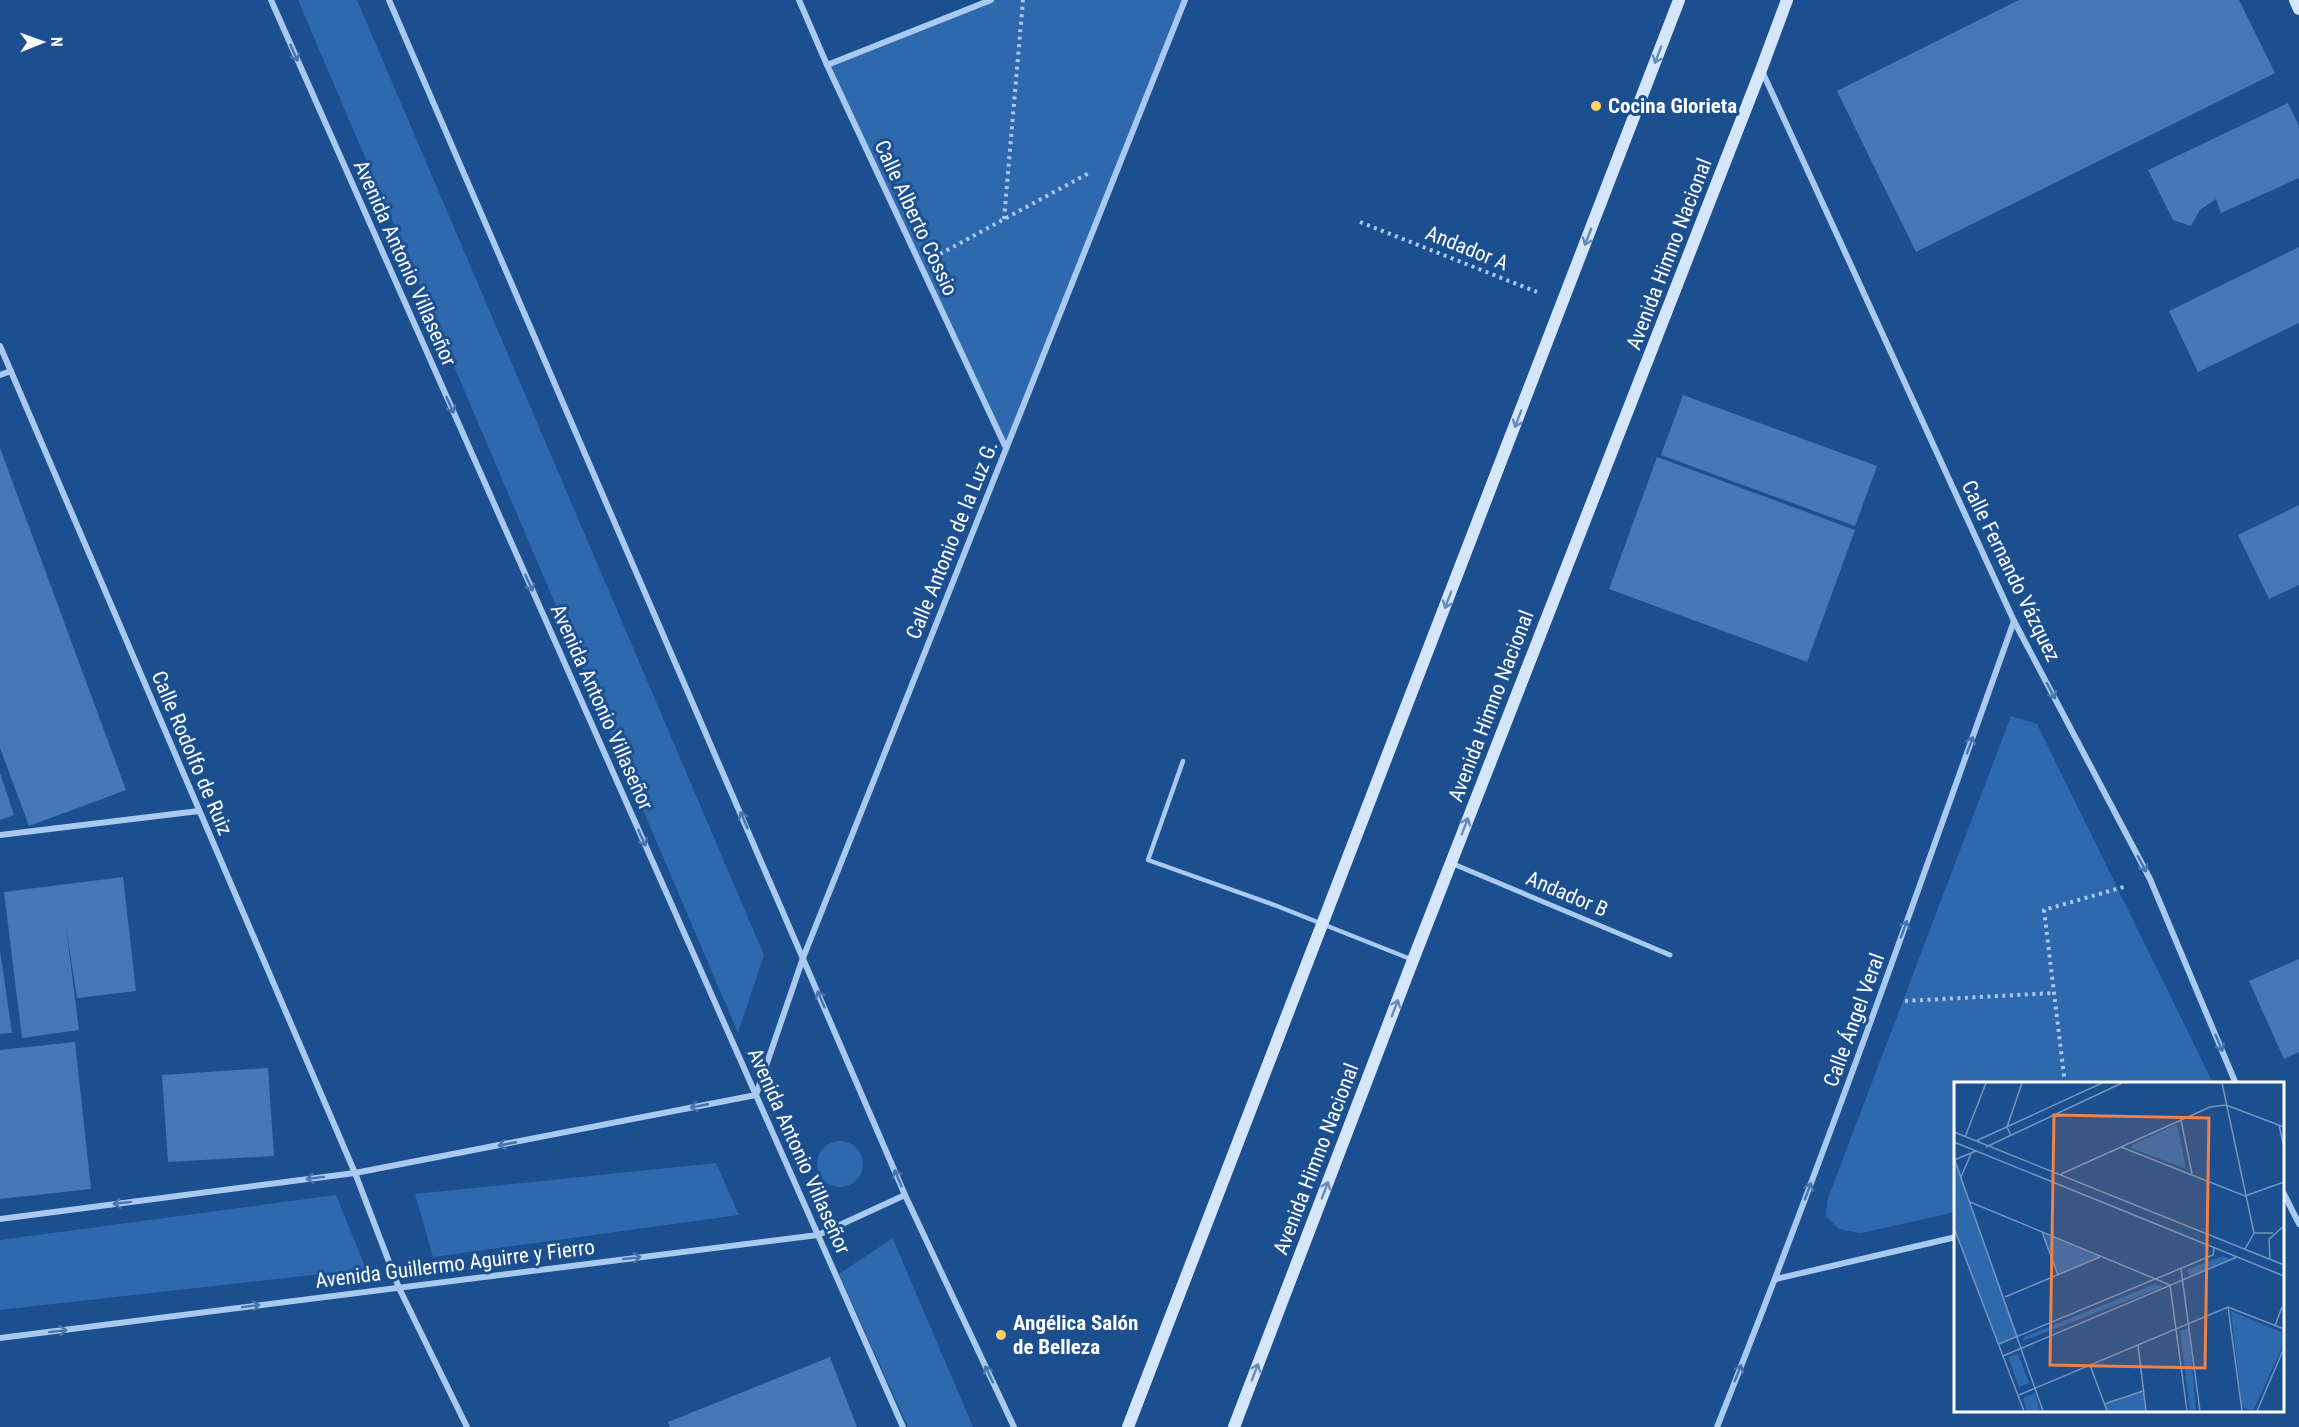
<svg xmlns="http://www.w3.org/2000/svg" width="2299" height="1427" viewBox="0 0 2299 1427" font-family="'Roboto Condensed',sans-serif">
<rect width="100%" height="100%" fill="#1b4f8f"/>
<!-- green -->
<g fill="#2e69ad">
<polygon points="298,0 357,0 764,955 738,1033"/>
<polygon points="991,0 1185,0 1006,448 827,65"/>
<polygon points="2011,716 2037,724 2213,1083 1956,1084 1955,1212 1861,1233 1839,1229 1826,1216 1827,1201"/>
<circle cx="840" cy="1164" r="23"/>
<polygon points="716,1163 739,1215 433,1257 415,1194"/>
<polygon points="336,1195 366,1269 0,1310 0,1240"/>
<polygon points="893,1238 893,1239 973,1427 908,1427 839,1274"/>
</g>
<!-- building -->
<g fill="#4478b7">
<polygon points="2019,0 2239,0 2275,73 1916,252 1837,91"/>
<polygon points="2288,103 2299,126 2299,178 2221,213 2216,199 2200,210 2191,226 2173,220 2148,170"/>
<polygon points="2299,247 2299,323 2198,372 2169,311"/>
<polygon points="1683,395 1877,466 1855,526 1661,455"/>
<polygon points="0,448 126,790 29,826 0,748"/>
<polygon points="1657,457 1855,530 1807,662 1609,589"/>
<polygon points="2299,505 2299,585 2269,599 2238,535"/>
<polygon points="0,773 14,815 0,820"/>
<polygon points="123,877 136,991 77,998 66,927 79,1030 22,1038 4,892"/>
<polygon points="0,950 12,1033 0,1034"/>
<polygon points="2299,959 2299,1052 2284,1059 2249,981"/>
<polygon points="75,1042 91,1189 0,1199 0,1050"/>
<polygon points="268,1068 274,1156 168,1162 162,1075"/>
<polygon points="830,1357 857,1427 670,1427 668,1422"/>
</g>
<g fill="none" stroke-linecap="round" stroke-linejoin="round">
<!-- path -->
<g stroke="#a9c9ee" stroke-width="4" stroke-dasharray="3 4.5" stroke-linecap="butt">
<polyline points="1004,219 1023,0"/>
<polyline points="1360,222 1537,292"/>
<polyline points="940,254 1089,173"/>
<polyline points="1905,1001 2054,993"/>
<polyline points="2065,1084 2044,910 2127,886"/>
</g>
<!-- service -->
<polyline stroke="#a9c9ee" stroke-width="4.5" points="1183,761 1148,860 1277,906 1413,960"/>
<!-- pedestrian -->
<polyline stroke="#a9c9ee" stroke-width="5" points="1451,863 1670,955"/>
<!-- minor -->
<g stroke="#a9c9ee" stroke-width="6">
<polyline points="271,0 903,1427"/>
<polyline points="389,0 905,1195 1014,1427"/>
<polyline points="799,0 827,65 1006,448"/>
<polyline points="827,65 991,0"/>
<polyline points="1762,71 2014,621 2150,879 2236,1084"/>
<polyline points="0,346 355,1173 399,1288 467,1427"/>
<polyline points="0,375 11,371"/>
<polyline points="0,835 199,811"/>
<polyline points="2282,1190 2299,1224"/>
<polyline points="0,1219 355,1173 756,1095 803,958 1185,0"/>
<polyline points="1776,1279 1956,1237"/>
<polyline points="0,1338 818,1235 905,1195"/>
<path d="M 1717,1427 C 1823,1161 1918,891 2014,621"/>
</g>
<!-- secondary -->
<g stroke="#d6e6fa" stroke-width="12">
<polyline points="2295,0 2299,9"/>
<polyline points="1128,1427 1679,0"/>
<polyline points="1234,1427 1413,960 1761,70 1787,0"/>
</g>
</g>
<!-- one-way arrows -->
<defs><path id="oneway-shaft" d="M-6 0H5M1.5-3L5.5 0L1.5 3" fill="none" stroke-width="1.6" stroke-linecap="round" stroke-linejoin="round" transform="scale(1.5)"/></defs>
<g stroke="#4674ac">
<use href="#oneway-shaft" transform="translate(294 53) rotate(66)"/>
<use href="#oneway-shaft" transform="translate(450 405) rotate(66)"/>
<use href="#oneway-shaft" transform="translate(529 583) rotate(66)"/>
<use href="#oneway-shaft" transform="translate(2051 691) rotate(62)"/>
<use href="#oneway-shaft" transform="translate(1970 745) rotate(-70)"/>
<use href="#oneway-shaft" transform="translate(744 820) rotate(-113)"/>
<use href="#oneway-shaft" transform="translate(642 838) rotate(66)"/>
<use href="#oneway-shaft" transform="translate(2142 864) rotate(62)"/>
<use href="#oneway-shaft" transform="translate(1904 929) rotate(-70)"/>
<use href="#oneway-shaft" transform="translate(821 999) rotate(-113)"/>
<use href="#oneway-shaft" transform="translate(2219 1043) rotate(67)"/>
<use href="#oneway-shaft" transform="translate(699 1106) rotate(169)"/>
<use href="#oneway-shaft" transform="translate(507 1144) rotate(169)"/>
<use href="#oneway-shaft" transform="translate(315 1178) rotate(173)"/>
<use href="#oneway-shaft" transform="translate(898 1178) rotate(-113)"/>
<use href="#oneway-shaft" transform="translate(1808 1191) rotate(-70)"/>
<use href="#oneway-shaft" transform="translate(122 1203) rotate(173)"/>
<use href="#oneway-shaft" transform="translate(632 1258) rotate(-7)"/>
<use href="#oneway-shaft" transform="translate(251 1306) rotate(-7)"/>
<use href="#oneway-shaft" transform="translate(58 1331) rotate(-7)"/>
<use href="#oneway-shaft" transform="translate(1738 1373) rotate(-68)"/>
<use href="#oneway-shaft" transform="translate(989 1374) rotate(-115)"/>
</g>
<g stroke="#668bba">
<use href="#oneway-shaft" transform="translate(1658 55) rotate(111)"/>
<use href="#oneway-shaft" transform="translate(1588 237) rotate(111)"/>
<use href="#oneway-shaft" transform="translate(1518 419) rotate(111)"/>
<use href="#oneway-shaft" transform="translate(1448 600) rotate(111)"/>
<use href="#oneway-shaft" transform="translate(1465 826) rotate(-69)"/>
<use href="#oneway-shaft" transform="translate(1395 1008) rotate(-69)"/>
<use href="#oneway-shaft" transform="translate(1325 1190) rotate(-69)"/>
<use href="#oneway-shaft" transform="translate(1255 1372) rotate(-69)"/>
</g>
<!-- markers -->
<g fill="#ffd166" stroke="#1b4f8f" stroke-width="2">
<circle cx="1596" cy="106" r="6"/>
<circle cx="1001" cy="1335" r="6"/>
</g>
<g text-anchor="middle" stroke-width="6" stroke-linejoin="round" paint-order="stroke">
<!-- poi labels -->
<g font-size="21" font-weight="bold" fill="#fff" stroke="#1b4f8f" text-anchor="start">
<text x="1608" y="113">Cocina Glorieta</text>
<text x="1013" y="1330">Angélica Salón<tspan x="1013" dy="24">de Belleza</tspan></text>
</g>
<!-- street labels -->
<g font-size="21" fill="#fff" stroke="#1b4f8f">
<text transform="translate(916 218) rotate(65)" y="7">Calle Alberto Cossio</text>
<text transform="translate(1467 248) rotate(22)" y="7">Andador A</text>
<text transform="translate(1669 254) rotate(-69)" y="7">Avenida Himno Nacional</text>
<text transform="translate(405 263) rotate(66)" y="7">Avenida Antonio Villaseñor</text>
<text transform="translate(952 540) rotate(-68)" y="7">Calle Antonio de la Luz G.</text>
<text transform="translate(2011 571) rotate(64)" y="7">Calle Fernando Vázquez</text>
<text transform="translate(1491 706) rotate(-69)" y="7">Avenida Himno Nacional</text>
<text transform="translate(602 707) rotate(66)" y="7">Avenida Antonio Villaseñor</text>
<text transform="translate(192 753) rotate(67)" y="7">Calle Rodolfo de Ruiz</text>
<text transform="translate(1567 894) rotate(23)" y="7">Andador B</text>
<text transform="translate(1854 1020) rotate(-70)" y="7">Calle Ángel Veral</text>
<text transform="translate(799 1151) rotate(66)" y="7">Avenida Antonio Villaseñor</text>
<text transform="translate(1316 1159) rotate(-69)" y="7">Avenida Himno Nacional</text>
<text transform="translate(455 1264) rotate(-7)" y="7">Avenida Guillermo Aguirre y Fierro</text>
</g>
</g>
<!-- overview -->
<g transform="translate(1954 1082)">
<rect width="330" height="330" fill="#1b4f8f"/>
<path d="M 223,42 L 232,87 L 177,66 L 178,63 ZM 0,78 L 64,254 L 45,262 L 0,146 ZM 88,150 L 146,175 L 104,193 ZM 269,174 L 276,177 L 236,194 L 232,188 ZM 201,202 L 209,205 L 69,259 L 70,255 ZM 277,229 L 330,251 L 330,261 L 299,329 L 288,325 ZM 235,246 L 242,329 L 236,329 L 226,249 ZM 64,272 L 75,301 L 65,305 L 54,275 ZM 189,309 L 192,329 L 153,329 L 150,322 ZM 81,311 L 86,329 L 73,329 L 69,316 Z" fill="#2e69ad"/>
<path fill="none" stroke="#7695bc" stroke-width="1.5" d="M 268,1 L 300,151 L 291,167M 227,38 L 238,92M 325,43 L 330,65M 0,50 L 330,183M 57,54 L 53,45 L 68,1M 11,55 L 32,1M 22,59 L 148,1M 0,60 L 330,194M 32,65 L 168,1M 167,65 L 291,114 L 330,100M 0,76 L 89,329M 0,78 L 22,69M 107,92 L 256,25 L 272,23 L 330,45M 7,95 L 17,72M 16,120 L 216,203 L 233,329M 0,146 L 70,329M 88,150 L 104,193M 300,151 L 319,151M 316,178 L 315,157 L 330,144M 227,187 L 246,329M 51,215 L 146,175M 274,225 L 288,329M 321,244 L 328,225M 45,262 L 259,173 L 260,166M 184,263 L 192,329M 49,274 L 283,175M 136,283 L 153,329M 65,313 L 274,225 L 330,247M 150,322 L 189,309M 303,329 L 330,266"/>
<path fill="#ee8249" fill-opacity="0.15" stroke="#ee8249" stroke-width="3" d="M 100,33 L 255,36 L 251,286 L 96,283 Z"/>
<rect width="330" height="330" fill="none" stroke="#fff" stroke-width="3"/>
</g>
<!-- north arrow -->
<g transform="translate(42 42) rotate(89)" stroke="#1b4f8f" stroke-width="4.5" paint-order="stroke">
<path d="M0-4.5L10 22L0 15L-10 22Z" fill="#ffffff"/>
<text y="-9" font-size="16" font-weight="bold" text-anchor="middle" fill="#ffffff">N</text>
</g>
</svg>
